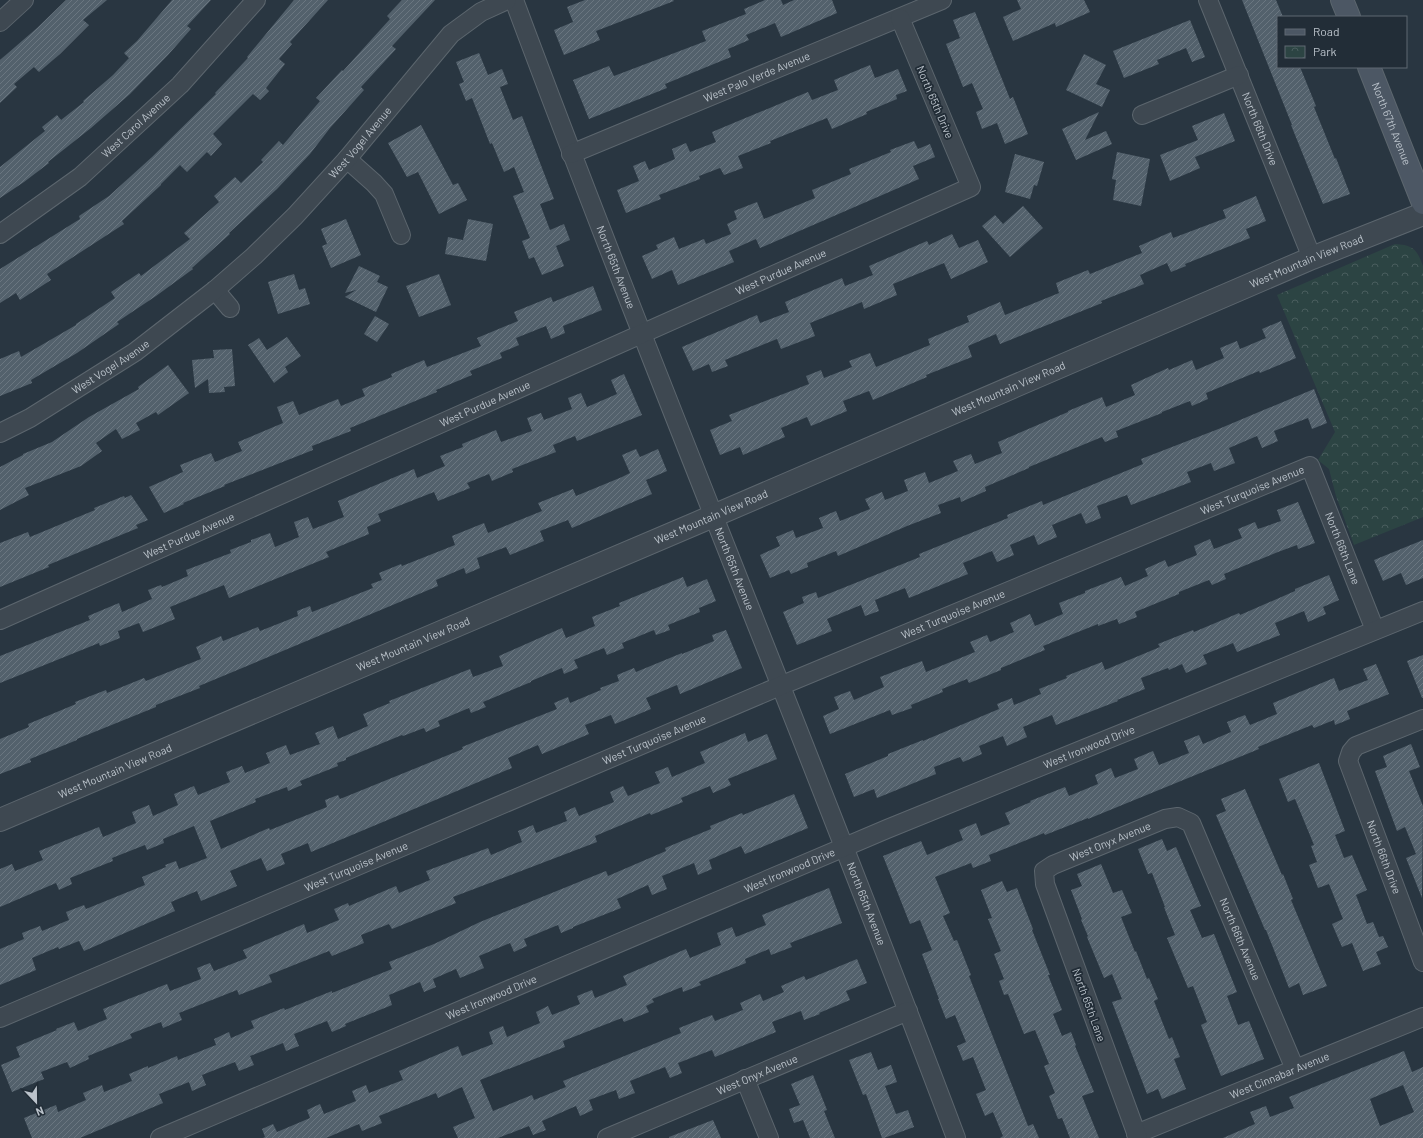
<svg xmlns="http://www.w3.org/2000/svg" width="1423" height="1138" viewBox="0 0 1423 1138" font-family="Barlow,sans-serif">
<defs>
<pattern id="park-crowns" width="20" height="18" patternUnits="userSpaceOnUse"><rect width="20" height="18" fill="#2c4443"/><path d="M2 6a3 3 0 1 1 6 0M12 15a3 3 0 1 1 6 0" fill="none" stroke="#495d5d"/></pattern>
<pattern id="building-hatch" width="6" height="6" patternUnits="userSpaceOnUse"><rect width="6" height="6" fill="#53616c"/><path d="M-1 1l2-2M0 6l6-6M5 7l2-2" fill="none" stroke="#6a7680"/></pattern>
</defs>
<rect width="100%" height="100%" fill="#293641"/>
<!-- park -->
<path fill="url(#park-crowns)" d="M 1395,244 C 1414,245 1417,250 1423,266 L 1423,517 L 1354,545 L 1336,496 L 1329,469 L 1318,460 L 1335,432 L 1277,295 Z"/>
<!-- building -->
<g fill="url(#building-hatch)" fill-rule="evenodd">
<polygon points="66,0 107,0 83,20 89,25 60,54 39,72 34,67 14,84 17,87 0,103 0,60 37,28"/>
<polygon points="172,0 211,0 187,26 191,29 168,55 130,94 91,128 48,162 49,163 24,182 0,198 0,167 45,131 42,127 57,115 61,120 84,102 83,101 113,75 129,58 124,53 137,41"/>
<polygon points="294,0 328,0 290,42 292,44 279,59 285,64 266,88 269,91 260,100 253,94 213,134 222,144 211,156 207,152 187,172 180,165 161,184 161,185 122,221 124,224 47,274 51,280 20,300 16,293 0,303 0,269 80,219 79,216 109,196 152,157 216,94 215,93 248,58 247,57"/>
<polygon points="402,0 435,0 392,46 396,49 361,87 364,90 330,128 310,154 277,189 229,233 230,234 192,268 193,269 156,296 117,322 119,324 77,353 31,380 32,383 0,396 0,359 19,351 21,357 76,325 76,324 115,298 111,292 139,273 141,276 190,239 184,233 219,202 214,196 235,177 241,183 263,162 261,160 279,141 283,145 320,101 316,98 342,70 343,71 390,19 387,16"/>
<polygon points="585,0 673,0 674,1 596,31 600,40 564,55 554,30 573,22 567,7"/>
<polygon points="765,0 781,0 783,5 794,0 832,0 837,13 781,37 775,23 746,35 749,40 728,49 731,57 665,84 667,88 589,119 573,80 609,66 614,76 706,41 702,31 746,14 744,9"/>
<polygon points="1017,0 1084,0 1090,12 1056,27 1055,23 1013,41 1003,17 1021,9"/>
<polygon points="1242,0 1276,0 1283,17 1278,17 1278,67 1300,67 1316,106 1314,107 1335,159 1336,158 1350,194 1323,204 1291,125 1292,125"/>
<polygon points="975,12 1010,99 1013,97 1028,134 1005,144 997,123 982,129 976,112 983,109 972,83 963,87 946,44 960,38 953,20"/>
<polygon points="1190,20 1205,57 1192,62 1186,48 1157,60 1159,64 1124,78 1113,51"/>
<polygon points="479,53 488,75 502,69 508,84 500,87 513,120 522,116 554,199 540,204 550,230 564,224 570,240 556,246 564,266 542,275 534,257 529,259 522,241 530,238 513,196 524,192 514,167 504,172 492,143 490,144 472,98 466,101 459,84 464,82 456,62"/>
<polygon points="1084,54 1106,65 1096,84 1110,90 1102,107 1066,90"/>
<polygon points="870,65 875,78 898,69 907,91 896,95 897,99 866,112 867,114 832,129 827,118 770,141 771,143 738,156 743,168 724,175 720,168 699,176 700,179 659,195 661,199 626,213 617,190 639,181 633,166 645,161 649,170 675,159 672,149 686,143 690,152 716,142 712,132 808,92 812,100 838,90 834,80"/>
<polygon points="1099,112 1085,140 1106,131 1112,144 1076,160 1062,129"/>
<polygon points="1224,113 1235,141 1195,157 1200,168 1170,181 1160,155 1198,140 1192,126"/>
<polygon points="421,125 453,185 458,183 467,200 439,214 418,172 407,177 388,143"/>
<polygon points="914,141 918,149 930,144 935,157 913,166 919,179 760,248 756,239 729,251 734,262 678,285 672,270 652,279 642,256 658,249 656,245 674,237 679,249 704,239 706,244 731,234 727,224 737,219 734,211 757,202 764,219 815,198 812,190 851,174 849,169 891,152 890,150"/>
<polygon points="1117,152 1150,159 1141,206 1113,200 1116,180 1112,179"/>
<polygon points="1015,154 1044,162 1037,186 1034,185 1030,199 1005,192"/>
<polygon points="1256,196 1266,221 1246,229 1250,238 1185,264 1186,266 1171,272 1167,263 1140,275 1144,284 1101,301 1102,303 1000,344 996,334 968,346 972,357 926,375 927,377 873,400 869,391 843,401 847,411 811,426 807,417 781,428 785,437 743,455 740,447 720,455 710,430 732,421 729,415 809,384 806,376 821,370 824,378 852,367 849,361 870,353 876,367 930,345 928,339 969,322 967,316 1000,302 1005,315 1059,293 1056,283 1088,270 1090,274 1142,253 1139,246 1171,232 1173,238 1226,218 1223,210"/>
<polygon points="1023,206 1043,228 1010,257 982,226 995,215 1003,224"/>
<polygon points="346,219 361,255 331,268 322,246 327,244 321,229"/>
<polygon points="468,219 493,224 486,261 445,254 448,237 463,240"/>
<polygon points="952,234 959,248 978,240 988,262 951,279 944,263 893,284 897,295 864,309 862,302 810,323 815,336 781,349 777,339 725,360 728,366 712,372 709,364 693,371 682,347 757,315 760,323 789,312 785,302 842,278 845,286 873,275 869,266 927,241 929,245"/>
<polygon points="359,266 380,276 377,282 388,287 376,312 345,297 356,290 345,293"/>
<polygon points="294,274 299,290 305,288 310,304 278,314 268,282"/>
<polygon points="439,274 451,305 419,317 406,286"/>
<polygon points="593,286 602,310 563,326 565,333 551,339 546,326 516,338 519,345 500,353 502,358 470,371 472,375 436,390 437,392 350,428 351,431 312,446 313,450 224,485 225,486 183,503 184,504 164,513 149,487 183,472 180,465 211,453 215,462 242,451 238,442 283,423 277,407 293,401 299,415 338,399 341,406 365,396 362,389 392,377 391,374 424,360 427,367 481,346 477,338 518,321 514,312 551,297 553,302"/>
<polygon points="375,316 389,324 377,342 364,334"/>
<polygon points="1281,321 1296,358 1260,373 1259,371 1206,393 1208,399 1192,406 1190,401 1162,412 1162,413 1116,431 1118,437 1105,442 1102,437 1029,467 1029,468 985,487 986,491 961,502 960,497 938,505 941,513 907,526 852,550 838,556 836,551 807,563 808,567 791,574 789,570 770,578 760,555 780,546 776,537 793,530 796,538 823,528 819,518 836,511 840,521 870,509 865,499 882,492 885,500 908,491 904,480 925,472 929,483 958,471 953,461 971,454 975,464 1002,453 998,442 1068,412 1068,411 1102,397 1106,407 1135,395 1131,385 1168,368 1169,370 1192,360 1196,370 1224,358 1220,348 1237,341 1240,349 1266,338 1262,329"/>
<polygon points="287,337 301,356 285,367 288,372 274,383 248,345 259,338 267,350"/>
<polygon points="232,349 235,386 224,387 225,392 209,393 208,379 195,388 192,360 214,358 213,350"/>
<polygon points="168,365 189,393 158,415 156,412 136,423 140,430 122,439 116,429 96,443 102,451 81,466 25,488 29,495 0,510 0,467 23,455 23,454 52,442 89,417 139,389 138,387"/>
<polygon points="624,374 642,415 577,441 575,436 553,445 556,452 512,469 513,472 492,481 489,474 467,483 470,488 438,501 434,492 378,514 381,521 367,527 369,534 326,552 329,557 229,598 224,585 170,607 175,619 143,632 139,623 118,631 120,638 100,646 99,643 0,683 0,656 90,620 88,616 119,603 122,612 152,599 148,590 161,585 162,587 188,576 186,570 231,553 230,550 251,542 251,540 270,533 275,547 299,537 294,522 308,517 313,529 344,517 338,501 414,469 417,478 445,466 440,456 463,447 462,444 496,430 501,442 532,431 527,418 541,413 544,420 572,409 568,398 581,393 587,407 617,394 611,380"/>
<polygon points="1314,389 1327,423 1312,429 1308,418 1274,431 1278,441 1262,448 1257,436 1229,448 1235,463 1214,471 1211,463 1187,472 1191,482 1131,505 1127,495 1097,506 1101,518 1086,524 1081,513 1052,525 1057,537 1038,545 1034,535 1010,545 1014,555 997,562 992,551 963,563 968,574 909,598 905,588 875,600 879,611 865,616 861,605 827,619 832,631 797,645 783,612 804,603 802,597 816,592 818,598 920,557 919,554 1008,518 1007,515 1042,501 1043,505 1143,464 1141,459 1221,428"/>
<polygon points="636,449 640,457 658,449 667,471 646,480 652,494 572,528 568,520 540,531 544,541 510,555 506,547 477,558 480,568 466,574 464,568 436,580 438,586 199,686 200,688 156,705 156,707 77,739 77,740 30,759 31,762 0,774 0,739 29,727 28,724 76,704 75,702 106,690 107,693 144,678 146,681 201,659 196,647 221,636 223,641 258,627 260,631 298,616 297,611 310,606 312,612 373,588 371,584 382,580 379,573 401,564 402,566 455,545 452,536 484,523 488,533 542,511 538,503 573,489 576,496 622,477 630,473 622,455"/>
<polygon points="131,495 148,520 136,525 138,528 48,565 49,567 0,587 0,543 28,532 30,537 95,510 94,508 124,496 125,498"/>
<polygon points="1298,502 1315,543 1298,549 1297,545 1278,552 1224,574 1226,579 1212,585 1209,580 1179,592 1179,594 1135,612 1137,617 1119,624 1117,619 1098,626 1098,624 1043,646 1045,650 1001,668 1001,670 969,683 967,679 942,689 943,692 911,705 912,708 892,715 890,710 830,734 823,716 839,709 834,697 850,691 854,700 884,687 880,677 922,661 926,672 958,659 975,652 970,642 987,635 990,642 1014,632 1010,623 1030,614 1035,626 1063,614 1059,603 1085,593 1085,591 1121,577 1125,586 1148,576 1145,569 1165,560 1168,567 1197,555 1194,546 1210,539 1214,549 1242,538 1238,529 1255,522 1258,529 1281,521 1277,510"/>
<polygon points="1423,540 1423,578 1406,585 1401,573 1383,581 1374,560"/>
<polygon points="1329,575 1339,600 1323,607 1326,614 1308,622 1304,611 1275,623 1280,635 1237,652 1233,643 1203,655 1207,664 1186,673 1182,664 1169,670 1168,668 1141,678 1145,689 1117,700 1118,701 1056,725 1052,715 1023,727 1027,737 1007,746 1003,736 979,746 982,754 963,762 960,757 934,767 936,774 877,798 874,789 854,797 845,774 888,756 888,754 923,740 923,741 999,709 997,704 1012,698 1014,705 1041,694 1039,689 1067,678 1066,676 1102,662 1105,670 1160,647 1158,644 1193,630 1194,632 1239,613 1240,615 1295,591 1295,589"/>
<polygon points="683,577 687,587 707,579 716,601 699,608 700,612 668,625 670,630 656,635 654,630 622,643 624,648 607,655 604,648 574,660 578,668 564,674 562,668 531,681 531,682 483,702 486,707 471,713 469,708 438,721 440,726 426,732 424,728 403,736 402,735 346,758 346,760 337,763 338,766 300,781 302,785 288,791 287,787 255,799 256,802 210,821 221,849 269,828 270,830 327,807 325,800 338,795 340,799 463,749 462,747 557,709 554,703 568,697 570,703 601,690 600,688 619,681 617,675 634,668 636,672 682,653 682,654 714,641 712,635 726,630 742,668 680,694 677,685 646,698 651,709 615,724 611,715 585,725 589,734 542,754 538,745 508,758 512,768 328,845 311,852 308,843 281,854 285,864 267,871 261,858 230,871 237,886 201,901 197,891 171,902 175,911 84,951 79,941 59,949 58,947 32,958 36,970 0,985 0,949 24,939 22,933 40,926 42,931 69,920 66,912 84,905 86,909 145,885 142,877 166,867 165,865 176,861 179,869 207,858 194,826 163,839 164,843 147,850 145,845 112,858 113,861 70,878 72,884 59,890 56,883 0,907 0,869 12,864 15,871 43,860 39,851 99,827 103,837 136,823 132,812 149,805 153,816 178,805 174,794 194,786 198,795 230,782 226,772 242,766 245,773 270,763 266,753 286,745 290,755 320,744 315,733 333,726 338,739 368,726 363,714 390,703 389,701 470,669 473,677 503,666 499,656 562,628 566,638 595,626 592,617 620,606 619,603"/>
<polygon points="1423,655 1423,698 1422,698 1407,661"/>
<polygon points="1376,664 1389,694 1347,711 1350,719 1335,725 1334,720 1314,728 1312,725 1258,747 1259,749 1088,819 1088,818 1045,835 1044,833 989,855 991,861 973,868 971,863 935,877 950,913 943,916 954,941 957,940 971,975 969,976 1028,1126 1033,1124 1039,1138 1000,1138 1003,1136 993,1112 985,1116 976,1094 986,1090 973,1057 963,1061 957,1046 966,1042 955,1015 946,1019 938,999 939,999 922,954 932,950 920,920 910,924 883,856 921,841 927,855 963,840 959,830 976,823 981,836 1010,824 1005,813 1031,802 1030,801 1065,787 1069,796 1098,784 1095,775 1111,768 1115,778 1138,769 1134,759 1153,751 1159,765 1189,753 1184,741 1199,735 1203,744 1231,732 1227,722 1245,715 1250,725 1277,714 1273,703 1334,678 1339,691 1368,680 1363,669"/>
<polygon points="745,733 748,742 767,734 777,759 728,779 731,785 713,793 710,786 681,798 683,802 651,815 650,813 595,836 597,842 453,897 456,903 392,929 389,924 361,935 364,943 332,956 329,951 269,975 272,982 239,995 237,990 179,1013 182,1020 163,1028 161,1022 130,1034 132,1038 88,1056 89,1059 70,1068 67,1062 41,1072 44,1079 12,1092 1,1065 20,1057 16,1047 57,1030 56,1029 74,1022 78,1031 107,1019 103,1009 167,984 170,991 201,979 197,968 210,963 214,971 247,958 243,950 304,924 307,933 339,920 334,909 348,903 349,906 396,886 399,893 430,880 426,871 488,848 491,855 522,842 518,831 533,825 536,833 567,821 564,812 575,807 579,816 614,802 610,792 623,786 628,796 660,783 655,772 668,767 672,777 705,763 700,752"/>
<polygon points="1411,744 1420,767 1409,771 1423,806 1422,898 1406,858 1416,854 1405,827 1397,831 1375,771 1387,767 1383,756"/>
<polygon points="1319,763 1345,831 1335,835 1344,858 1352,855 1367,890 1356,895 1367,924 1373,922 1379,937 1383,936 1388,947 1376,952 1381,964 1363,971 1352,943 1342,947 1332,924 1343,919 1329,884 1318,888 1309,865 1317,862 1311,846 1314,845 1295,799 1288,802 1279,779"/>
<polygon points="1245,789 1282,875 1283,874 1293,899 1291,900 1327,986 1303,995 1299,983 1289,988 1266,930 1265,930 1216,815 1226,811 1221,799"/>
<polygon points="794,794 808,828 745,854 741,846 709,860 712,869 698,875 694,863 662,876 667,889 652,895 648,885 617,899 621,908 573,927 573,928 561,933 558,925 524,939 527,946 514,952 510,943 479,956 484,968 460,978 456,969 433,979 436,987 424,992 420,982 389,995 392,1005 345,1024 346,1026 332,1032 327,1021 294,1034 299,1046 286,1051 283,1043 250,1056 254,1065 239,1071 235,1062 202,1075 206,1085 192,1091 189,1082 159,1094 163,1103 80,1138 32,1138 24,1118 56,1105 58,1112 86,1100 83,1093 102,1085 104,1092 132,1081 129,1074 148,1066 148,1068 177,1056 178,1060 216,1045 214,1039 229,1032 231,1038 254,1028 251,1021 284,1008 285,1010 332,991 332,993 392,969 389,962 434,944 480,922 606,871 608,876 666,851 665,848 711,829 710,826 742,813 743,815"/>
<polygon points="1162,839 1167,851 1176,847 1201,906 1190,910 1202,938 1214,934 1237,992 1227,996 1238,1025 1249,1021 1264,1059 1221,1076 1201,1025 1207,1022 1193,986 1188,988 1167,938 1175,935 1164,907 1165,907 1152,873 1148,874 1138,849"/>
<polygon points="1101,864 1113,893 1122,890 1132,913 1121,917 1135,952 1136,951 1147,979 1149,978 1158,999 1154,1001 1169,1039 1172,1037 1180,1057 1174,1059 1186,1089 1162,1099 1158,1089 1147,1094 1112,1002 1122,999 1112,974 1104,978 1087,937 1088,936 1081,920 1082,919 1071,890 1082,886 1077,874"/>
<polygon points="1002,881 1007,892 1017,888 1033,929 1032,930 1050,975 1048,975 1062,1010 1053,1014 1062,1036 1071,1032 1076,1045 1075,1046 1094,1092 1082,1096 1099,1138 1070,1138 1062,1118 1058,1119 1049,1096 1055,1093 1044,1066 1049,1064 1035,1030 1024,1034 1008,994 1004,995 999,981 1004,979 994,954 1001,951 988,919 992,918 981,890"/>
<polygon points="829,888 842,923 790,943 792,947 771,955 769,949 745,959 746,963 699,982 701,985 683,992 682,987 652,999 654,1002 646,1006 649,1012 624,1022 622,1018 563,1041 565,1047 480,1080 493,1111 532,1095 534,1100 566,1087 563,1081 681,1033 679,1028 712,1015 715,1021 743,1010 740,1003 760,994 763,1001 784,992 781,986 804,976 806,980 857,959 867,983 846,991 850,1000 819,1013 820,1014 804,1020 801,1011 772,1022 776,1032 715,1057 712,1050 678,1063 682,1073 670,1078 665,1067 630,1081 635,1093 619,1099 616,1090 589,1100 593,1110 580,1116 576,1106 542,1121 546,1130 533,1135 529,1126 498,1138 458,1138 453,1127 475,1118 462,1087 438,1098 436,1093 379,1116 382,1123 362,1131 359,1124 326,1138 263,1138 265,1137 262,1129 273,1124 277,1132 310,1118 307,1110 320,1104 324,1114 356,1101 352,1091 366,1085 369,1093 403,1080 399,1071 458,1046 462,1056 493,1044 489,1032 503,1026 507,1037 540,1023 536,1012 548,1006 552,1015 580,1004 577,996 592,990 595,998 627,985 623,976 686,949 690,958 721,945 717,933 732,927 736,937 766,925 762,915"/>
<path d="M 1404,1051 L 1412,1072 L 1423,1067 L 1423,1138 L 1223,1138 L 1255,1124 L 1250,1112 L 1266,1106 L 1270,1117 L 1294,1108 L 1289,1097 ZM 1403,1085 L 1414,1112 L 1380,1126 L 1370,1099 Z"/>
<polygon points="871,1052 878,1070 891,1065 897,1082 885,1086 896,1114 908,1110 914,1127 884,1138 882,1138 866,1094 863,1095 849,1060"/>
<polygon points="813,1075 827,1110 824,1111 835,1138 810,1138 803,1120 794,1123 789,1109 800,1105 791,1084"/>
<polygon points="713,1120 721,1138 669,1138 669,1137"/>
</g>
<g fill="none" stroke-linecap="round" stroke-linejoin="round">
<!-- minor casing -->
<g stroke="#5c666e" stroke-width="20">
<g id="minor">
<path id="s1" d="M 514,0 C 656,381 813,757 956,1138"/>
<path id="s2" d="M 1208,0 L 1312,258"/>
<polyline points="0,22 24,0"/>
<polyline points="1142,115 1239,75"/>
<path id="s3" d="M 571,154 L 942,0"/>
<polyline points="347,159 374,183 384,194 401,235"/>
<path id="s4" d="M 0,234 L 80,177 L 180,85 L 256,0"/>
<polyline points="215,290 230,308"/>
<path id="s5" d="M 0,433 L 30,418 L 135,352 L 215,290 L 254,256 L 295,216 L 347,159 L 451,34 L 481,12 L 507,0"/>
<path id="s6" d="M 0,620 L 971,187 L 900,18"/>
<path id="s7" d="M 1423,719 L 1356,746 L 1351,752 L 1348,761 L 1423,962"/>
<path id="s8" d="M 0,1018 L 780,686 L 1310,466 L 1375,630"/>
<polyline points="745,1079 769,1138"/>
<path id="s9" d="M 1136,1134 L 1423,1017"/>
<path id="s10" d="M 160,1138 L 887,829 L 1423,611"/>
<path id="s11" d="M 607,1138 L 908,1011"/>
<path id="s12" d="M 1138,1138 L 1045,884 L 1044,871 L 1053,865 L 1165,819 L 1178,817 L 1191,823 L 1295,1069"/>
</g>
</g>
<!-- tertiary casing -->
<g stroke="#5c666e" stroke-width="24">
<g id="tertiary">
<path id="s13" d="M 0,820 L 697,523 L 1312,258 L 1423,214"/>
</g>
</g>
<!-- secondary casing -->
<g stroke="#5c666e" stroke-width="24">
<g id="secondary">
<polyline points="1342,0 1349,17"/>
<path id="s14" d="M 1369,67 L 1423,203"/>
</g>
</g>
<!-- minor -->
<use href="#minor" stroke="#3e4851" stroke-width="18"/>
<!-- tertiary -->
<use href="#tertiary" stroke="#3e4851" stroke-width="22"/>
<!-- secondary -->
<use href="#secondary" stroke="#4c5764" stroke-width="22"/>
</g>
<g text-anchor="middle" stroke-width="3.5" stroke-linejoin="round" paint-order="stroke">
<!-- street labels -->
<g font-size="11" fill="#bbc3cb" stroke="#222d37">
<text dy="4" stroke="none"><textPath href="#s3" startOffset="201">West Palo Verde Avenue</textPath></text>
<text transform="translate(935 102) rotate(67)" y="4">North 65th Drive</text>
<text dy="4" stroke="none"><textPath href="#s14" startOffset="61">North 67th Avenue</textPath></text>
<text dy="4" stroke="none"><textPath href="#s4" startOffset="174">West Carol Avenue</textPath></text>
<text dy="4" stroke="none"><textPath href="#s2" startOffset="139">North 66th Drive</textPath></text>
<text dy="4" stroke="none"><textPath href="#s5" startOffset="466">West Vogel Avenue</textPath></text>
<text dy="4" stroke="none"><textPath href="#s13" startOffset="1421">West Mountain View Road</textPath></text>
<text dy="4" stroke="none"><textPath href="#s1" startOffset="286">North 65th Avenue</textPath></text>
<text dy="4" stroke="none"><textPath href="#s6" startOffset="855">West Purdue Avenue</textPath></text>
<text dy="4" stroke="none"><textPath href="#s5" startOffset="129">West Vogel Avenue</textPath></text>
<text dy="4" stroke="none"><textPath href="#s13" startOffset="1097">West Mountain View Road</textPath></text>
<text dy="4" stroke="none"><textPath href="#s6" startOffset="531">West Purdue Avenue</textPath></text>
<text dy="4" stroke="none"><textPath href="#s8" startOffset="1359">West Turquoise Avenue</textPath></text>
<text dy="4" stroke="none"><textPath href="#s13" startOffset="773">West Mountain View Road</textPath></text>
<text dy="4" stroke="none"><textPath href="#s6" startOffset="207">West Purdue Avenue</textPath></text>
<text dy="4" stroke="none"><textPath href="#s8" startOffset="1510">North 66th Lane</textPath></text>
<text dy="4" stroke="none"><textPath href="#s1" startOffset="610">North 65th Avenue</textPath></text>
<text dy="4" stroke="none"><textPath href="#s8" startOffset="1035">West Turquoise Avenue</textPath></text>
<text dy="4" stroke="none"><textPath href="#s13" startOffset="449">West Mountain View Road</textPath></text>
<text dy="4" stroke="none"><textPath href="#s8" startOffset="711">West Turquoise Avenue</textPath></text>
<text dy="4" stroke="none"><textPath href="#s10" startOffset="1008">West Ironwood Drive</textPath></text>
<text dy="4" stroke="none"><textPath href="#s13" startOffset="125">West Mountain View Road</textPath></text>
<text dy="4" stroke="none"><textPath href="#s12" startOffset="356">West Onyx Avenue</textPath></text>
<text dy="4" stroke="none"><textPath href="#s7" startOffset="192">North 66th Drive</textPath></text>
<text dy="4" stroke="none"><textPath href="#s8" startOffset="387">West Turquoise Avenue</textPath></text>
<text dy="4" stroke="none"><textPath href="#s10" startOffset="684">West Ironwood Drive</textPath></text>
<text dy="4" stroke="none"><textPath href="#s1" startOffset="970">North 65th Avenue</textPath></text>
<text dy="4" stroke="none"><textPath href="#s12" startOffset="569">North 66th Avenue</textPath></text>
<text dy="4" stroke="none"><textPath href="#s10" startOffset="360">West Ironwood Drive</textPath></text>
<text transform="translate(1089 1005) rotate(70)" y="4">North 65th Lane</text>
<text dy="4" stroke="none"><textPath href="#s11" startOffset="163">West Onyx Avenue</textPath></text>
<text dy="4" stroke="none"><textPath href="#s9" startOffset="155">West Cinnabar Avenue</textPath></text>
</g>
</g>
<!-- legend -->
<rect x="1277" y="16" width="130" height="52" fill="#222d37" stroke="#5f6972"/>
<rect x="1285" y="29" width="20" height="6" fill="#4c5764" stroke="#5f6972"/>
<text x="1313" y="36" font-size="12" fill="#bbc3cb">Road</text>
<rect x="1285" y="46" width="20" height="12" fill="url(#park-crowns)" stroke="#5f6972"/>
<text x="1313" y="56" font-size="12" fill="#bbc3cb">Park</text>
<!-- north arrow -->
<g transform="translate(36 1102) rotate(158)" stroke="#222d37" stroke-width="3" paint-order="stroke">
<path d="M0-3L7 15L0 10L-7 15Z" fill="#bbc3cb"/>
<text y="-6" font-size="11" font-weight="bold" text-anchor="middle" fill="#bbc3cb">N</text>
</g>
</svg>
